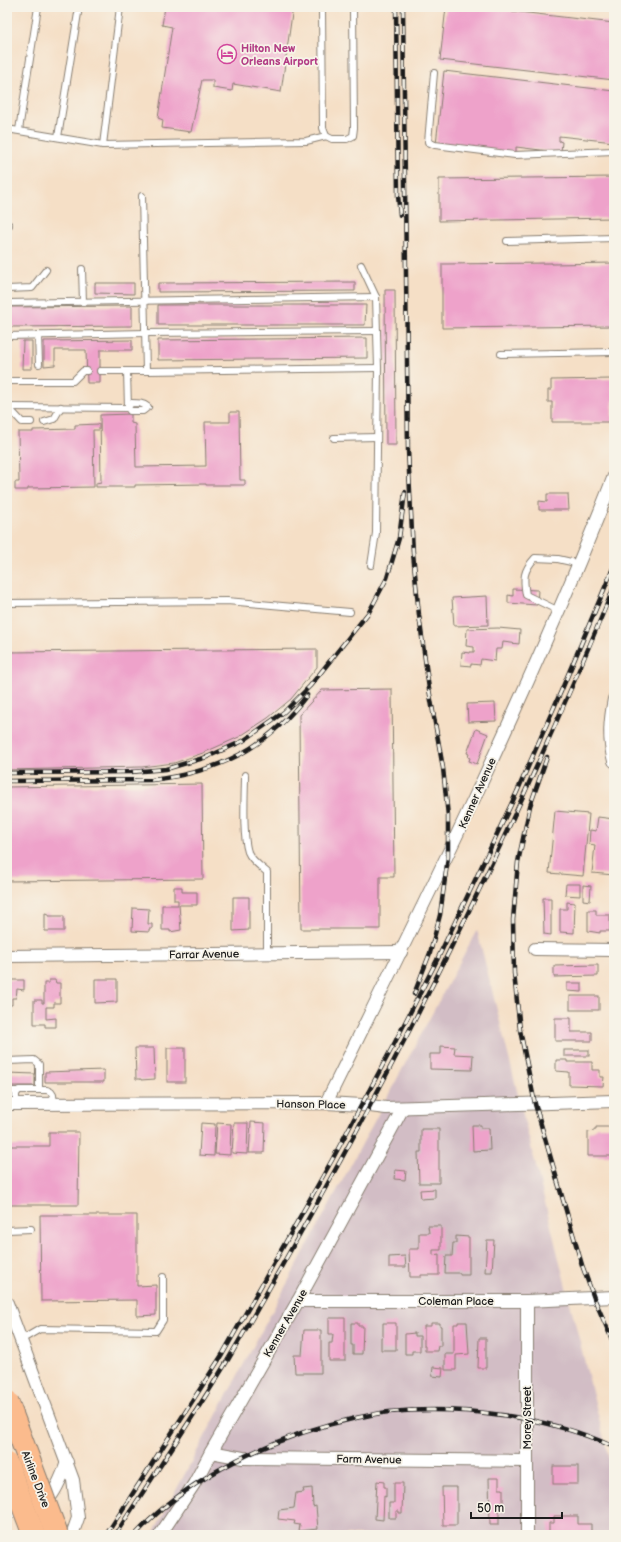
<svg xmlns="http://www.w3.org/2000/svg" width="621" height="1542" viewBox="0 0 621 1542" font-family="'Balsamiq Sans',sans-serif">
<rect width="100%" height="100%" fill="#f7f3e8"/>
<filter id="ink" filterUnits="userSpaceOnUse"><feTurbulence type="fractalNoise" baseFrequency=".025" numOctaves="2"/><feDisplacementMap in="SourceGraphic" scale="8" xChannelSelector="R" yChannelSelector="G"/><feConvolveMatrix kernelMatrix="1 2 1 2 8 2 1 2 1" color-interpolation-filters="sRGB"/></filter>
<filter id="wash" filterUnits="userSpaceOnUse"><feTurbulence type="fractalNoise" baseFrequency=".012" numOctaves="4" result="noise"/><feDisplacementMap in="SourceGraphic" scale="16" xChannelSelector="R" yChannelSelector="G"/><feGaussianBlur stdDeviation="0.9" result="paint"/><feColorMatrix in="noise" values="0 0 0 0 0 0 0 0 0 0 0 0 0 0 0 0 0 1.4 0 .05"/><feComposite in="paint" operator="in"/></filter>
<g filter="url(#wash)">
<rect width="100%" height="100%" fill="#f5dfc6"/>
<!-- industrial -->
<polygon fill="#d2bdc5" points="477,930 614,1479 614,1535 152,1535"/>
<g id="blocks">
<!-- building -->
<g fill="#eea2ca">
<polygon points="165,7 293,7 281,92 233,84 232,91 213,88 213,80 202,80 191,132 162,128 163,120 158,118 172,27 162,25"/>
<polygon points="446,7 476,7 614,23 614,80 440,60"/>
<polygon points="444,71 614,91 614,142 559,136 559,141 562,142 561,152 557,152 516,147 516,153 436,144"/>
<polygon points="614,177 614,218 439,221 439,179"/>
<polygon points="552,263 552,264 614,263 614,326 442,328 442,264"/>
<polygon points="355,282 355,291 158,292 158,283"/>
<polygon points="95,283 134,283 134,294 95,293"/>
<polygon points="385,290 395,290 396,445 386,445"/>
<polygon points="158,305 366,305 365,325 158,325"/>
<polygon points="132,306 132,326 8,327 8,307"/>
<polygon points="367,338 367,358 158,360 158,340"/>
<polygon points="132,340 132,350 100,350 100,383 87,383 86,350 55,350 55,365 44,366 44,341"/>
<polygon points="23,341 32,341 32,369 22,369"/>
<polygon points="612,379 612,389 614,389 614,401 612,401 612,422 552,422 552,402 548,402 548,390 551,390 551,380"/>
<polygon points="230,412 239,412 240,480 245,480 245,485 206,485 206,484 135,485 135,487 96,487 96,483 101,482 100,415 131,414 131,423 135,424 136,467 206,466 205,422 230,422"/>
<polygon points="99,424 99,430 93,430 94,487 28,488 28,490 15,490 15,482 19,482 18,432 33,432 33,430 75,429 75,425"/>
<polygon points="547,494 568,494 569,510 539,510 539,501 547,502"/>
<polygon points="513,589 538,590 537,605 508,603 508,595 513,596"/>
<polygon points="487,596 488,625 454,626 452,598"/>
<polygon points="498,628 520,630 519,644 503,642 502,649 496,649 495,661 481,659 480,665 471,664 471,666 461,665 462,652 470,653 470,652 474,652 474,647 466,646 467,629"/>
<polygon points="317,649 317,667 291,699 268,718 239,737 203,753 174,763 142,767 7,770 7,652"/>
<polygon points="392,689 394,877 380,877 380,929 301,929 299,715 322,690"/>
<polygon points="495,703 496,721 468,722 467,704"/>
<polygon points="476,729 488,734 477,764 469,761 470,758 468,757 469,754 467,753"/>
<polygon points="202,784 203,879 7,881 7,787"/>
<polygon points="555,811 589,814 583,876 549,873"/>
<polygon points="598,817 614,819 614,875 592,873 595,845 589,844 590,830 596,831"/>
<polygon points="566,884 580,884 580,896 565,895"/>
<polygon points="583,885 591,886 590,901 583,900"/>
<polygon points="174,887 182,887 182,892 197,892 197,905 179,905 181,930 170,932 170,930 162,930 162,905 178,905 178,900 174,900"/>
<polygon points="233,897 249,897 249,930 233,931"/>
<polygon points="543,898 551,898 551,935 544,934"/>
<polygon points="567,902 575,903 574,933 560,932 560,909 567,909"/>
<polygon points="133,908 149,909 148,924 152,924 152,929 149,929 149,932 132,931"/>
<polygon points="588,910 596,910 596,915 610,915 610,931 600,931 600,933 588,931"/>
<polygon points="45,913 49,914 49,916 64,916 64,931 45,931"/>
<polygon points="598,965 598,976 554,977 554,966"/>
<polygon points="95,979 117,979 117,1002 95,1003"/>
<polygon points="7,980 24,980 24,990 17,989 16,998 12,998 12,1005 7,1005"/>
<polygon points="49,980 55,980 56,983 60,983 60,1003 54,1003 54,1007 46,1007 46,1019 56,1018 56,1027 45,1027 45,1024 34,1024 34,1000 42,1000 42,1003 44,1003 44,983 49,983"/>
<polygon points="567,983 582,983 582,992 567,991"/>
<rect x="570" y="996" width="29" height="14"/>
<polygon points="555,1018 571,1018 571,1032 592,1032 592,1041 555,1041"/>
<polygon points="441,1046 455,1047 454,1054 473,1055 472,1070 430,1069 430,1054 441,1054"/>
<polygon points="135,1048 154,1048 155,1079 141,1080 141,1079 136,1079"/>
<rect x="167" y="1048" width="18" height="34"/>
<rect x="564" y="1050" width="25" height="6"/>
<polygon points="556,1060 567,1060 567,1062 592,1062 592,1070 600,1070 600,1077 604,1077 603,1086 569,1085 569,1072 556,1071"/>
<polygon points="104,1070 104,1082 45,1082 45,1072"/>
<polygon points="7,1073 35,1074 35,1086 7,1086"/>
<polygon points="251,1122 265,1123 264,1153 249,1153"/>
<polygon points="201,1123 215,1124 214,1156 199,1155"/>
<polygon points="217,1123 231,1124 230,1155 215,1154"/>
<polygon points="234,1123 248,1123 247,1154 232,1153"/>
<polygon points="472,1125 481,1125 481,1128 489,1128 490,1150 473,1151"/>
<polygon points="596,1127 611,1127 611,1131 614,1131 613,1156 588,1156 588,1132 594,1131 594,1129 596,1129"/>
<polygon points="421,1129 439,1129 439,1183 419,1183 418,1152 421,1152"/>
<polygon points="49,1132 79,1132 78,1205 7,1205 7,1146 49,1146"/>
<polygon points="395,1170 406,1171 405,1180 394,1179"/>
<polygon points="435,1189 435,1198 421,1199 420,1190"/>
<polygon points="40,1215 137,1215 137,1286 156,1285 156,1315 137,1316 137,1300 41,1301"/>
<polygon points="428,1226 441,1226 441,1250 433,1250 433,1255 439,1254 439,1275 421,1275 421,1277 410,1277 409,1249 419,1249 419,1233 429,1233"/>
<polygon points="456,1236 469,1237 469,1275 460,1275 460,1273 445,1273 446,1256 452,1256 453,1243 456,1243"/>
<polygon points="487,1240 494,1240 492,1272 485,1272"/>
<polygon points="405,1256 406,1267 389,1267 389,1257"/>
<polygon points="329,1318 345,1318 345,1361 329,1361 329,1343 332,1343 333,1334 329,1334"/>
<polygon points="458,1322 467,1322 469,1354 456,1355 456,1370 445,1370 445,1354 454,1354 454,1324 458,1324"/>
<polygon points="351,1323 358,1323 358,1326 363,1326 362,1354 353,1354 353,1345 351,1345"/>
<polygon points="383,1323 396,1323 396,1350 381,1350 381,1337 383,1337"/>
<polygon points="431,1323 440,1323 440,1326 441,1326 441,1346 438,1346 437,1351 425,1351 425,1346 424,1346 424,1326 431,1326"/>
<polygon points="304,1330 321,1330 321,1373 295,1373 294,1355 302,1355"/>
<polygon points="415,1333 415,1336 420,1336 420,1351 412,1351 412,1354 405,1354 405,1334"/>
<polygon points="479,1338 486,1338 486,1368 478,1368"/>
<polygon points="433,1367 443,1368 442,1377 432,1376"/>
<rect x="553" y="1466" width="25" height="18"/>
<polygon points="489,1478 499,1478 499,1489 503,1489 503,1503 499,1503 499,1524 490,1524"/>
<polygon points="377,1481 384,1482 384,1487 386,1487 386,1497 384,1496 383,1520 375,1519"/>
<polygon points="394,1483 403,1483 402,1513 399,1513 399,1511 396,1511 396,1518 389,1518 389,1503 394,1503"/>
<polygon points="442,1487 457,1487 457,1525 443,1525"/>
<polygon points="312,1488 313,1507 316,1506 318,1529 299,1531 300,1525 294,1524 295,1521 278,1519 279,1510 294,1508 296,1493 304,1492 303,1489"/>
<polygon points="554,1516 578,1516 578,1524 591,1524 591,1535 549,1535 549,1523 554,1523"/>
</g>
</g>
</g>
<g filter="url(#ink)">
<use href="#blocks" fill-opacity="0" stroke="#887e71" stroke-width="1"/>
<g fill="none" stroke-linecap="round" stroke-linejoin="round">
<!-- lane casing -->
<g stroke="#887e71" stroke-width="8">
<g id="lane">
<polyline points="322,7 323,128 326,136"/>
<polyline points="434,73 428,142 435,145 515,155 614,151"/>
<polyline points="7,129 103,145 120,7"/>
<polyline points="19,130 38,7"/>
<polyline points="58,137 79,7"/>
<polyline points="103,145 306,141 326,136 332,139 347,139 353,136 354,128 353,7"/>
<polyline points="142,196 146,371 378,368"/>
<polyline points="7,225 9,225"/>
<polyline points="507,241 614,238"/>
<polyline points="361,265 376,297"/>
<polyline points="82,269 83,302"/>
<polyline points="7,289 32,288 46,270"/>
<polyline points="7,303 376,297 378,368 376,533 371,565"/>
<polyline points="38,335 39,364"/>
<polyline points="7,336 146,333 377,331"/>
<polyline points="501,354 614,352"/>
<polyline points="100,371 146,371"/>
<polyline points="127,371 128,408"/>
<polyline points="7,381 73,381 83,371 87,371"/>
<path d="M 7,407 L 128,408 L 130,411 L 143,411 L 148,407 C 143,403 138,403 131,403 L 128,408"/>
<polyline points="8,407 22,422 31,422"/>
<polyline points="44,422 54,419 61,407"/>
<polyline points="334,438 377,437"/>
<polyline points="7,603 227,601 350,612"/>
<path d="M 559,611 L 526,595 C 523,578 523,571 535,558 L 558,559 L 580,564"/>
<path d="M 245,775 C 245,795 242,834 248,852 C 251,860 261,867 267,872 L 267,953"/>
<polyline points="7,1061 34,1060 39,1064 39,1090"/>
<polyline points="7,1091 17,1091"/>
<polyline points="16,1104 16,1094 19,1090 47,1090 51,1092 53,1095 54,1104"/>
<polyline points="7,1230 31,1229"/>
<polyline points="21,1340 40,1329 156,1331 163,1320 163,1277"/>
</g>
</g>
<!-- street casing -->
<g stroke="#887e71" stroke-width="14">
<g id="street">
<path d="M 614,699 C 610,720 608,739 614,761"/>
<polyline points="535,949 614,950"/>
<polyline points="7,956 401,952"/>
<path d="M 326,1103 C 428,897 530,691 614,476"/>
<polyline points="7,1104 326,1103 362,1105 386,1108 614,1101"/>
<polyline points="298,1301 527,1301 614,1297"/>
<polyline points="7,1303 73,1480 78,1518 72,1535"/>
<polyline points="211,1452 243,1458 527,1461"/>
<path d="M 7,1510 C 44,1520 57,1491 67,1462"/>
<polyline points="160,1535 194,1484 211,1452 298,1301 403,1108"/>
<polyline points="527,1535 527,1301"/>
</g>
</g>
<!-- lane -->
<use href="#lane" stroke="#fff" stroke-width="6"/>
<!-- street -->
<use href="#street" stroke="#fff" stroke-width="12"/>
<!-- rail casing -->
<g stroke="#1c1c1c" stroke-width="4.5">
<g id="rail">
<polyline points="396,7 398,196 400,215"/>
<polyline points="403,7 408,450 413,553 419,615 429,689 443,768 448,816 448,857 440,915 430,953 414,994"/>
<polyline points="547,757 530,806 518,862 513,920 514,973 520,1030 535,1104 582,1265 594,1298 614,1344"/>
<polyline points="7,773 131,772 166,769 207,757 243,741 284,712 310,686 369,612 387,578 399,538 405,492"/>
<path d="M 7,781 L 152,780 C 219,772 266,749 307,695"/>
<polyline points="106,1535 222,1355 332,1160 393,1046 437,960 517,792 562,689 614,566"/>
<path d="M 115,1535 C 153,1476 193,1418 229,1358 C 259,1307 288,1255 317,1203 C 428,1004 527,798 614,587"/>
<path d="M 135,1535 C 190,1475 277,1435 356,1418 C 367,1416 378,1413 389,1412 C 462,1405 547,1416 614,1447"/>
</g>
</g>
<!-- rail -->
<use href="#rail" stroke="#f7f3e8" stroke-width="3" stroke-dasharray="9" stroke-linecap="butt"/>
<!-- highway-bridge casing -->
<g stroke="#887e71" stroke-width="24" stroke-linecap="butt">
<g id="highway-bridge">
<polyline points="7,1401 57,1535"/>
<polyline points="7,1464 34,1535"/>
</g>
</g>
<!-- highway-bridge -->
<use href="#highway-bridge" stroke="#fbbb8d" stroke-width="22"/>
</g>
</g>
<!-- icons -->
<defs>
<g id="hotel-ring" transform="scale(1)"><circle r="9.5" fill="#f7f3e8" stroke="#d1479c" stroke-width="1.5"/><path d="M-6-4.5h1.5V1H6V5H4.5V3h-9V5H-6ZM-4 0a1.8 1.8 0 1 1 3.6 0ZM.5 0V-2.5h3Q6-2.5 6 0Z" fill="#d1479c"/></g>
</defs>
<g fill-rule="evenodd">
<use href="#hotel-ring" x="227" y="54"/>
</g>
<g text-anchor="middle" stroke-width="3.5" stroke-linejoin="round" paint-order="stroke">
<!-- hotel labels -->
<g font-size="11" font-weight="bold" fill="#b23c85" stroke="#f7f3e8" text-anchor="start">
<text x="241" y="52">Hilton New<tspan x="241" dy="13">Orleans Airport</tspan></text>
</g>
<!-- street labels -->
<g font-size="11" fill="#1c1c1c" stroke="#f7f3e8">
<text transform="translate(477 793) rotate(-66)" y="4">Kenner Avenue</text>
<text transform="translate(204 954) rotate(-1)" y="4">Farrar Avenue</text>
<text transform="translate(311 1104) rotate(1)" y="4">Hanson Place</text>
<text x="456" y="1305">Coleman Place</text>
<text transform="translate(285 1323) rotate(-60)" y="4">Kenner Avenue</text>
<text transform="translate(527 1418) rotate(-90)" y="4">Morey Street</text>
<text transform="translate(369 1459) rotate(1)" y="4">Farm Avenue</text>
<text transform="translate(36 1479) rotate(69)" y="4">Airline Drive</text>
</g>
</g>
<!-- margin -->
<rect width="621" height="1542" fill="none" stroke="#f7f3e8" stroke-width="24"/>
<!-- scale -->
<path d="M471 1512v6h91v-6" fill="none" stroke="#1c1c1c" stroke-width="2"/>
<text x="477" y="1512" font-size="12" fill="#1c1c1c" stroke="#f7f3e8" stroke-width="3" paint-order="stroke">50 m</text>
</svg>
